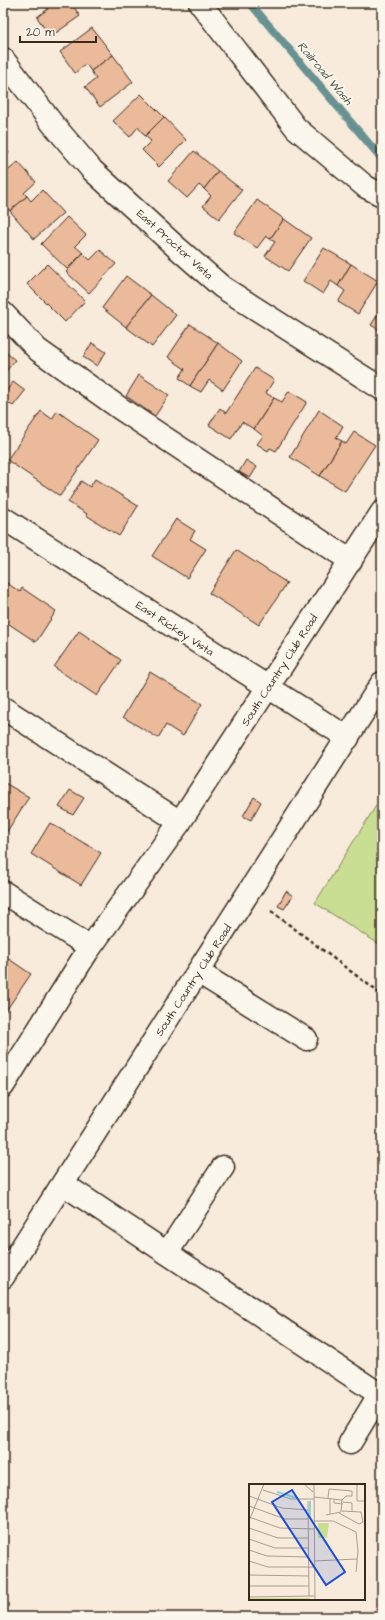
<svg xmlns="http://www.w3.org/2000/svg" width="385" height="1620" viewBox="0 0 385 1620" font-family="'Architects Daughter',sans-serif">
<rect width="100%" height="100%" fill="#f8ebdc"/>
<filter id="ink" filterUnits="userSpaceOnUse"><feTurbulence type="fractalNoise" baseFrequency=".025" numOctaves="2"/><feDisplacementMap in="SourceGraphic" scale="8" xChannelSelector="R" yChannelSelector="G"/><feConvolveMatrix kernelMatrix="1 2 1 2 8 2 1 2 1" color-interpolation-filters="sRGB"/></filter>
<g filter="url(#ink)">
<!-- green -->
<polygon fill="#cade93" stroke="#828458" points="382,796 382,946 315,903"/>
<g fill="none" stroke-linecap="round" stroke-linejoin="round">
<!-- stream -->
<polyline stroke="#689291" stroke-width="8" points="250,3 382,159"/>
</g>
<!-- building -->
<g fill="#eaba9b" stroke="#3b2a1e">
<polygon points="46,3 71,3 80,16 50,37 37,17 48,9 45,4"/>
<polygon points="92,28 113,55 91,71 86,64 75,73 60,52"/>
<polygon points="113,55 133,82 100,107 85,87 96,79 91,71"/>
<polygon points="141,94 164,117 145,136 138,127 130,137 113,121"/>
<polygon points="164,117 186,140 159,167 142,150 151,141 145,136"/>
<polygon points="3,144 9,153 3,158"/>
<polygon points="194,151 218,171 204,189 199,185 187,198 168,181"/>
<polygon points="18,162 36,182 24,193 27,196 10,211 3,203 3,175"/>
<polygon points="218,171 242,190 219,219 203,206 211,196 204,189"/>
<polygon points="42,190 63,213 34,239 10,211 27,196 31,201"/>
<polygon points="257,200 284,219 270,239 266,236 257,248 234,233"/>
<polygon points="67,217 86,235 75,246 83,253 67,269 41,244"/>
<polygon points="284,219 311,238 288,271 265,256 275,242 270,239"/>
<polygon points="324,248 351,264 338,286 331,281 323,294 303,281"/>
<polygon points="100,250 116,264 89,293 66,272 83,253 90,260"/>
<polygon points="47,264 85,301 65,322 27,284"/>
<polygon points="351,264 378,281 358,314 338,302 345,291 338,286"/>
<polygon points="126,276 151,295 126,327 102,308"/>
<polygon points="151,295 176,315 152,347 126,327"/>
<polygon points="382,308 382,332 371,325"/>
<polygon points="190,324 218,343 190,386 179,378 185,369 168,357"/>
<polygon points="92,343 106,352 97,366 83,357"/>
<polygon points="218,343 242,361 223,390 209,380 201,392 190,386"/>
<polygon points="3,350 15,360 3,375"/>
<polygon points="255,368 274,380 266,393 274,398 254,429 242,422 231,439 209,425 220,408 226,413"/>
<polygon points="139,375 169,395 155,416 126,396"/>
<polygon points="13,382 25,391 13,406 3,399 3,395"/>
<polygon points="289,391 307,402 276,451 270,448 268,451 257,444 263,436 254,429 274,398 282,402"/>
<polygon points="319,410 343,426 336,438 342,441 320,476 290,457"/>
<polygon points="41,411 52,419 57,411 98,440 60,496 7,460"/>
<polygon points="354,432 375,445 345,491 320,476 342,441 346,444"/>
<polygon points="246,460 257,467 250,478 239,472"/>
<polygon points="95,479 138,506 119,536 86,515 87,514 68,502 81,481 90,487"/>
<polygon points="176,519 195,531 190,539 206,549 187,578 152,556"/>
<polygon points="236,550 287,583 259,625 209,593"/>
<polygon points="7,583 20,592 22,588 56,611 36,642 3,620 3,590"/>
<polygon points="79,631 121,660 97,696 54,667"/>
<polygon points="150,672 202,704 183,736 166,725 158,738 123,717"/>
<polygon points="3,782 29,797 6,833 3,831"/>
<polygon points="70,790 84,798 73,815 59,807"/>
<polygon points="254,797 261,802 251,820 243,816"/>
<polygon points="50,823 101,853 81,885 31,854"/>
<polygon points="286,891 293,896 284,909 278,906"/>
<polygon points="3,955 31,974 3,1015"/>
</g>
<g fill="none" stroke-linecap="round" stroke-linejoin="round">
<!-- minor casing -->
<g stroke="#3b2a1e" stroke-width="25">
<g id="minor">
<polyline points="200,3 296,128 366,187 382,195"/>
<polyline points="3,59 52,123 92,170 175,246 222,287 382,389"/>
<polyline points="3,313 38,350 121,409 351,561"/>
<polyline points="3,518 348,738"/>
<polyline points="3,708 180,822"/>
<polyline points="3,892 90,947"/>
<polyline points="198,972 306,1039"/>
<polyline points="3,1086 87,952 180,822 382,512"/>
<polyline points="63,1184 382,1396"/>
<polyline points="167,1253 223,1167"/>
<polyline points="3,1277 382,683"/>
<polyline points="350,1443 382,1390"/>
</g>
</g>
<!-- path -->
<polyline stroke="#3b2a1e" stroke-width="2.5" stroke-dasharray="4 3" stroke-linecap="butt" points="271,911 382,995"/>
<!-- minor -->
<use href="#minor" stroke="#fbf7ec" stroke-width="22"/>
</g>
</g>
<g text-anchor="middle" stroke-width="4" stroke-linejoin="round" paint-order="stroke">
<!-- street labels -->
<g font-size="11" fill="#3b2a1e" stroke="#fbf7ec">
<text transform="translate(175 244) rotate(42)" y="4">East Proctor Vista</text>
<text transform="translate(175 628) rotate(33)" y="4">East Rickey Vista</text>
<text transform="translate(279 670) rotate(-57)" y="4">South Country Club Road</text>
<text transform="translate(193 980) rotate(-57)" y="4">South Country Club Road</text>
</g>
<!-- water labels -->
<g font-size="12" font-style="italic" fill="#4e564e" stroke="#fbf7ec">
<text transform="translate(325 73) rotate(50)" y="4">Railroad Wash</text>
</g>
</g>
<!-- overview -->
<g transform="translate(249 1484)">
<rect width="116" height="116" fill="#f8ebdc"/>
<path d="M 69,39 L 80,39 L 78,54 L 69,54 ZM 0,114 L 61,114 L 61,116 L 0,116 Z" fill="#cade93"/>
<path fill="none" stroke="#86d8dd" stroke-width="2" d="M 28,8 L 48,14M 61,17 L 61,33"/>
<path fill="none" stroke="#ac9e90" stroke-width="1" d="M 55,0 L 64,8M 65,0 L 66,116M 108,0 L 108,17 L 116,17M 14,6 L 42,15 L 65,15M 0,12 L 33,24 L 59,26M 65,13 L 93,16 L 92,28 L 77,31M 79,14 L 80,5 L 103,7 L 103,12 L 97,12 L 93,16M 81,14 L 81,30M 85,15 L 85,19 L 94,20M 59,17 L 60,112M 94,18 L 103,19 L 103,28M 0,22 L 36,35 L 59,35M 90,29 L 110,40 L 114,38 L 112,28 L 93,27M 0,33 L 31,44 L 65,45M 0,37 L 15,0M 65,37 L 84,37 L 107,48 L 109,67 L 107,88M 0,44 L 29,54 L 59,54M 0,55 L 26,64 L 59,64M 0,66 L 18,72 L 59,73M 0,77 L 19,83 L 65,83M 65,77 L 108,75M 0,91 L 60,92M 0,102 L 60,102M 0,113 L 65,112"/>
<path fill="#1d4ed8" fill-opacity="0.15" stroke="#1d4ed8" stroke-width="2" d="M 43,6 L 96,88 L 77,101 L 23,18 Z"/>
<rect width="116" height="116" fill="none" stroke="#3b2a1e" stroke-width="2"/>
</g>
<!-- margin -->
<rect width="385" height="1620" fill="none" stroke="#fbf7ec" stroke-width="16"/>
<rect x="8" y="8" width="369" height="1604" fill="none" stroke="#3b2a1e" stroke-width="1.5" filter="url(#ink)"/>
<!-- scale -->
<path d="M20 36v6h76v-6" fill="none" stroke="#3b2a1e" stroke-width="2"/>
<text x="26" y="36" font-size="12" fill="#3b2a1e" stroke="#fbf7ec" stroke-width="3" paint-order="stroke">20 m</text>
</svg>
